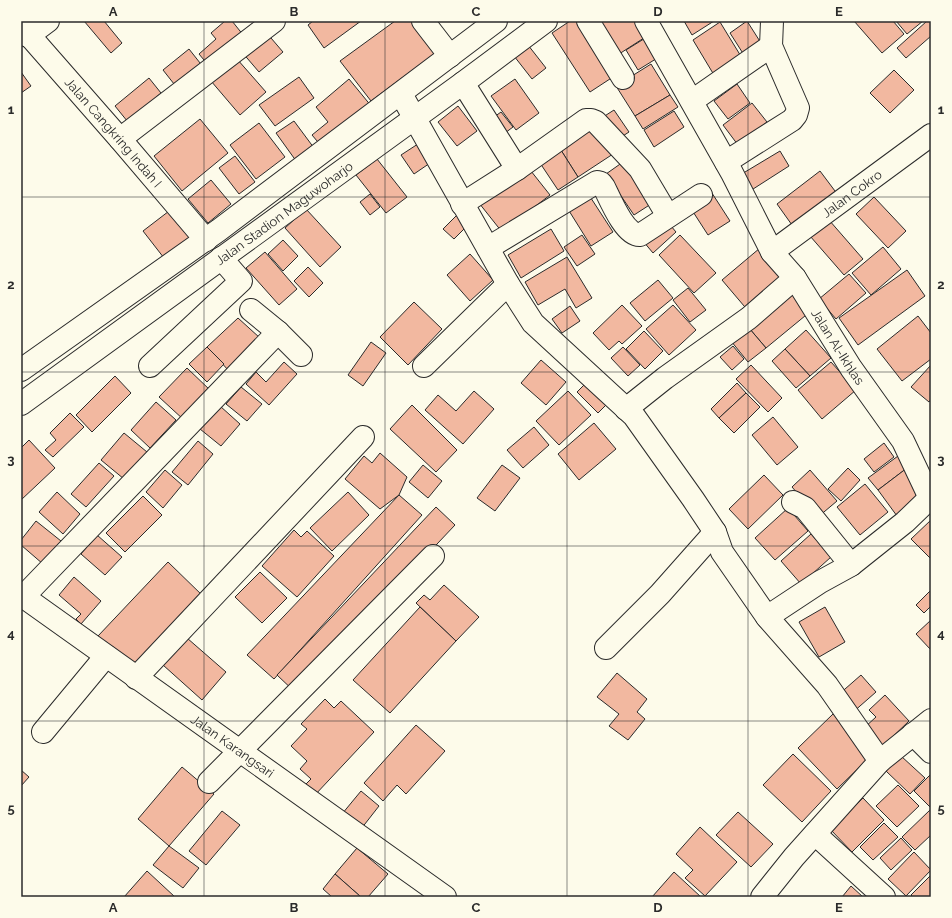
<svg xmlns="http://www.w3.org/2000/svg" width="952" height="918" viewBox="0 0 952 918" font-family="Raleway,sans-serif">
<rect width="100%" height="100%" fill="#fdfbea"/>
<!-- building -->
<g fill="#f2b8a0" stroke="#2b2b2b">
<polygon points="84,21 104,21 122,43 111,53"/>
<polygon points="225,21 232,21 244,36 209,66 199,54 216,39 211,33"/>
<polygon points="313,21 361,21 324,48 308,25"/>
<polygon points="395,21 420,21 441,49 371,101 340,61"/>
<polygon points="570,21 581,21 616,75 590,92 552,33"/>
<polygon points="594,21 637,21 647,36 616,56"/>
<polygon points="684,21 714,21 692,35"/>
<polygon points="747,21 761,43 744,55 730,33"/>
<polygon points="854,21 893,21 904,34 882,53"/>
<polygon points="896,21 923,21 907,34"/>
<polygon points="927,21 931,21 931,36 906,58 897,48"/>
<polygon points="720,22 742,58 714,75 693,40"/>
<polygon points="265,31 283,52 259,72 241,51"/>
<polygon points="647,37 659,57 638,70 626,50"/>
<polygon points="528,45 546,68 532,79 514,56"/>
<polygon points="189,49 204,68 178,89 163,70"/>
<polygon points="237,59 266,92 240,115 211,81"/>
<polygon points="651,64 670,95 635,116 616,86"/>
<polygon points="894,70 914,90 890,113 870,93"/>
<polygon points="21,72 31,86 21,93"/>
<polygon points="299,77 314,98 275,126 259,105"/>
<polygon points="149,78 161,93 152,101 157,106 132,127 115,106"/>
<polygon points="349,79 372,107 323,148 312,135 328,122 316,107"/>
<polygon points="515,79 539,113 516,130 491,96"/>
<polygon points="737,84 750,103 728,119 714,101"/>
<polygon points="670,95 678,107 643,129 635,116"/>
<polygon points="752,103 767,122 738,145 723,125"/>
<polygon points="458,106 477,131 457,146 438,122"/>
<polygon points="614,110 629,132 615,141 600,119"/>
<polygon points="674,111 684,127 654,147 644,130"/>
<polygon points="501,112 513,127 501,136 490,120"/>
<polygon points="200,119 228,153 182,191 154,156"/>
<polygon points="294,121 317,152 299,165 276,133"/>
<polygon points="259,123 285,157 256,179 230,145"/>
<polygon points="593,124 613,154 578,177 559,147"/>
<polygon points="421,142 433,161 414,174 401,155"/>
<polygon points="559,147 578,177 558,190 538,160"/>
<polygon points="780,151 789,166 750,191 740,175"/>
<polygon points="235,156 255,182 239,194 219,168"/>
<polygon points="377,159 407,197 386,213 356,175"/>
<polygon points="623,162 651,204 634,215 606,174"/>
<polygon points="527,166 550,195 502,232 479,203"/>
<polygon points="820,171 841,199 797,232 777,204"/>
<polygon points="211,180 231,204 208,223 188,199"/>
<polygon points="710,190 730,221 708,235 688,204"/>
<polygon points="587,192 613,232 591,246 566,206"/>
<polygon points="370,194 380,207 370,215 360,202"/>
<polygon points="874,197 906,231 888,248 856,214"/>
<polygon points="173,208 193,234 164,258 143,231"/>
<polygon points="306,209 341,247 320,267 285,228"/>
<polygon points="458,214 469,224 454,239 443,229"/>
<polygon points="666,220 676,232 653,253 643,241"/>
<polygon points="829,220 863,259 844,275 810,236"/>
<polygon points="551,229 564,251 521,278 508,255"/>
<polygon points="582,235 595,254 577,266 564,247"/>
<polygon points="680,235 716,273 694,293 659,255"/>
<polygon points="283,240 298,256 283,271 268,254"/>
<polygon points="883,247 901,269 871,295 852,273"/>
<polygon points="760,248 788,281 750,313 722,280"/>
<polygon points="265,252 297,289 279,305 246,268"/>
<polygon points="470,254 493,280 470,301 447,275"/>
<polygon points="567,257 592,298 576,308 565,289 538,305 525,282"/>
<polygon points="308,267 323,283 309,297 294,281"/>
<polygon points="907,270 925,296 858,345 839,318"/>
<polygon points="849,274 866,293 836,319 819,299"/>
<polygon points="658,280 673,298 645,321 630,303"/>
<polygon points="688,288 706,310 690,322 673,300"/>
<polygon points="794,290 811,311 766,348 749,328"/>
<polygon points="414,302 442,329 408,365 380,337"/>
<polygon points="622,305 642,326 622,344 619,341 609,350 593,333"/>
<polygon points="673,305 696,330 669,355 646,329"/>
<polygon points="570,306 580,321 562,333 552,319"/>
<polygon points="918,316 931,333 931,359 902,381 877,349"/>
<polygon points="238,318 260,338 229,371 207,347"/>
<polygon points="749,328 766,348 748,362 731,341"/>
<polygon points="806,330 831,358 810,376 785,349"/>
<polygon points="644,331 663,351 645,369 626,349"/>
<polygon points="371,342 386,353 363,386 348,375"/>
<polygon points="733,346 744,359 732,370 720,357"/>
<polygon points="207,347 224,364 207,382 189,364"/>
<polygon points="623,347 640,365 628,376 611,358"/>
<polygon points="785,349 810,376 796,388 772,361"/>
<polygon points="541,360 566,382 546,405 521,383"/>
<polygon points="284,362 297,374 269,405 246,384 256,372 266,382"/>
<polygon points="831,362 856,390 822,419 798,390"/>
<polygon points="751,365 782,398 768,412 736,379"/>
<polygon points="931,365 931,399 929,402 911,387"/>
<polygon points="187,368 211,391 184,420 159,397"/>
<polygon points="115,376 131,393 92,432 76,415"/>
<polygon points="587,382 608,403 598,413 577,392"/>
<polygon points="737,383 746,393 719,418 711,409"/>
<polygon points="241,387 262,404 247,421 226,404"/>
<polygon points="474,391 494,409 463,444 425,410 438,395 456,411"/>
<polygon points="568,391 591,415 559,445 536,421"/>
<polygon points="746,393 760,407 734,433 719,418"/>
<polygon points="156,402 176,420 150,448 131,430"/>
<polygon points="412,405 457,450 436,472 390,429"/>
<polygon points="220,406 240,424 221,446 200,429"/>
<polygon points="70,413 84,427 53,457 45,450 56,440 50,433"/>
<polygon points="773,417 798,447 777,465 752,435"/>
<polygon points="594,423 616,449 579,480 558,454"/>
<polygon points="534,427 549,445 523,468 507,450"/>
<polygon points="124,433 147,452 124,479 101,460"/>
<polygon points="29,440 55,468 21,500 21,448"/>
<polygon points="198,441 213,454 188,485 172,472"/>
<polygon points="884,443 894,457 874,472 864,459"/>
<polygon points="380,453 407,477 399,495 380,509 345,479 364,456 372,463"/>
<polygon points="898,456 907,468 878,490 868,478"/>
<polygon points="99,463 114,476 86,507 71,494"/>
<polygon points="423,465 442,481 428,498 409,482"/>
<polygon points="502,465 520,478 495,511 477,498"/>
<polygon points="848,468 860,480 841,501 828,489"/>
<polygon points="907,468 926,493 897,516 878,490"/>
<polygon points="165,470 182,485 163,508 146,492"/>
<polygon points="810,470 837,501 818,517 792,487"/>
<polygon points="764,475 783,495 748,529 729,509"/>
<polygon points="865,484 888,512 860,535 837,507"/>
<polygon points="57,492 80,514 63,534 39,512"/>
<polygon points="348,492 369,515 332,551 310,528"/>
<polygon points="399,495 422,515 274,679 247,655"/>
<polygon points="143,496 162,515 125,552 106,533"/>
<polygon points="436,507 455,525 296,693 277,675"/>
<polygon points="788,508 808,531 775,560 755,538"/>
<polygon points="931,520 931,559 911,539"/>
<polygon points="36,521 61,541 43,564 21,545 21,540"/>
<polygon points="294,530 301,537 307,531 334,556 297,597 262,566"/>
<polygon points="811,534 831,557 801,584 781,561"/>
<polygon points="97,535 122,557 105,575 81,554"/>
<polygon points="168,562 204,597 135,671 98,636"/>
<polygon points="260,572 287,598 262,623 235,597"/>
<polygon points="74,577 101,601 81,624 76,619 81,614 59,595"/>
<polygon points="444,585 479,617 456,641 416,603 424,595 430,600"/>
<polygon points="931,590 931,606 924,613 916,605"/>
<polygon points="420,607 456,641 390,713 353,680"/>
<polygon points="825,607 845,642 819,657 799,622"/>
<polygon points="931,620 931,650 916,634"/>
<polygon points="187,638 226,672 202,700 163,665"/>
<polygon points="617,673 647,699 637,712 645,719 628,740 609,726 619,714 597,697"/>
<polygon points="861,675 876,692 852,713 837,696"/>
<polygon points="885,695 909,721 883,746 865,727 876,717 869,710"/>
<polygon points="325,699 334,708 341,701 374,732 314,796 304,786 311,779 300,769 307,761 291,746 307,729 301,724"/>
<polygon points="833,714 872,755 837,789 798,748"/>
<polygon points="416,725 445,751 406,794 397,785 383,801 364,783"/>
<polygon points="793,754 831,791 802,822 763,785"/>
<polygon points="901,756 925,778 910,794 886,771"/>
<polygon points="182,767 214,794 169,846 138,819"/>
<polygon points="21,770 29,777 21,786"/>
<polygon points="931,774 931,808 914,791"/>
<polygon points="898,785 919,806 897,827 876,806"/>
<polygon points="361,791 379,806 361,829 342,814"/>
<polygon points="863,798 884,820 852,852 831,830"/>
<polygon points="930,810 931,811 931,835 915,850 902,837"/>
<polygon points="222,811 240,825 206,865 189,851"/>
<polygon points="738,812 773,844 751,867 716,835"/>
<polygon points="884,823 898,837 873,860 860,847"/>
<polygon points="700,827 737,862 705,896 685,878 693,870 676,854"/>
<polygon points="901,838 912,850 891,870 880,858"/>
<polygon points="169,846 199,868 183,888 153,865"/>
<polygon points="357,848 388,874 368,897 361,897 335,874"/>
<polygon points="914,852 931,870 906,896 888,879"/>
<polygon points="147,871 175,897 124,897"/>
<polygon points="674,872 701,897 652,897"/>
<polygon points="335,874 361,897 332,897 323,889"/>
<polygon points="931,875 931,897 913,897 911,895"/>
<polygon points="851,886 863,897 842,897"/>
</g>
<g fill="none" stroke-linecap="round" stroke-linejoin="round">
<!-- minor casing -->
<g stroke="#2b2b2b" stroke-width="24">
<g id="minor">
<polyline points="423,21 450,56"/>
<polyline points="588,21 623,78"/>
<path id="s1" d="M 646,21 L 732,173 L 772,252 L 795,278 L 851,368 L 903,441 L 930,498"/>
<path id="s2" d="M 21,26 L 120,139 L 206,240"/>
<polyline points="28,36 48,21"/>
<polyline points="463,83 517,169"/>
<polyline points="401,94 508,284 533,323 634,416 693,499 715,532 722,552 767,617 827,685 880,761"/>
<polyline points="692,101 771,46"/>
<polyline points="120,139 274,21"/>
<polyline points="726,162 792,120 796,115 798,108 771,46 772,21"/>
<polyline points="462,204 517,169 586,120 591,120 596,122 640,169 668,216"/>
<path d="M 488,248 L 597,182 L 601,183 L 604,187 C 610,199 625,236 640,235 L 701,195"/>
<path id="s3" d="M 772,252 L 931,135"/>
<polyline points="251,310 278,332"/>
<polyline points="150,366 241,281 221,258"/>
<polyline points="424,366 508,284"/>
<polyline points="626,409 665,378 749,318 795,278"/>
<polyline points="793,502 805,508 851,565"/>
<path id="s4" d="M 21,595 L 445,897"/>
<polyline points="23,597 278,332 301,355"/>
<polyline points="767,617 820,582 851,565 905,522 931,497"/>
<polyline points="606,648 660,594 715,532"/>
<polyline points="136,678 363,437"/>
<polyline points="43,732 106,656"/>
<polyline points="913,734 931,752"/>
<polyline points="209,782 433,556"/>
<polyline points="815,834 884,897"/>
<polyline points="762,897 794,857 880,761 931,720"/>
</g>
</g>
<!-- major casing -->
<g stroke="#2b2b2b" stroke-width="24">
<g id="major">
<polyline points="21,370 219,230 496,21"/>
<path id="s5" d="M 21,404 L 463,83 L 546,21"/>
</g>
</g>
<!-- minor -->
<use href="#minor" stroke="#fdfbea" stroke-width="22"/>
<!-- major -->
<use href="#major" stroke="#fdfbea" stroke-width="22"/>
</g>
<!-- grid -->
<path fill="none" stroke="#2b2b2b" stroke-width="1" stroke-opacity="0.55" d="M 204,21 L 204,897M 385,21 L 385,897M 567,21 L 567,897M 748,21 L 748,897M 21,197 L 931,197M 21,372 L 931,372M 21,546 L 931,546M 21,721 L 931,721"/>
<g text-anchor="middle" stroke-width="3" stroke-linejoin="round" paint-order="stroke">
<!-- street labels -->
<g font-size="13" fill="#2b2b2b" stroke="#fdfbea">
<text dy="5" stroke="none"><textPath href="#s2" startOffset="141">Jalan Cangkring Indah I</textPath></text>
<text dy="5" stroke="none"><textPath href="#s3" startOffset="99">Jalan Cokro</textPath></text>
<text dy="5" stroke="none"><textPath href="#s5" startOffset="325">Jalan Stadion Maguwoharjo</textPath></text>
<text dy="5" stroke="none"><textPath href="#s1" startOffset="379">Jalan Al-Ikhlas</textPath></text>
<text dy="5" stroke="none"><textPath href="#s4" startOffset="260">Jalan Karangsari</textPath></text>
</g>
</g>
<!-- border -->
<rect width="952" height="918" fill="none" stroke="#fdfbea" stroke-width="44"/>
<rect x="22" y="22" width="908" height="874" fill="none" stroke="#2b2b2b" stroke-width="1.5"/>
<g font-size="13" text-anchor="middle" font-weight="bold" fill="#2b2b2b">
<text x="113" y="16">A</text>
<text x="294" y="16">B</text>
<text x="476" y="16">C</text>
<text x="658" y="16">D</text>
<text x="839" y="16">E</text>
<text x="11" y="114">1</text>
<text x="941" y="114">1</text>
<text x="11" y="289">2</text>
<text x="941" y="289">2</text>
<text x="11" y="464">3</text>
<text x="941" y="464">3</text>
<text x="11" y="638">4</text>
<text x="941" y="638">4</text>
<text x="11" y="813">5</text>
<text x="941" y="813">5</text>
<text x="113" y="912">A</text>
<text x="294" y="912">B</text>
<text x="476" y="912">C</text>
<text x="658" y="912">D</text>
<text x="839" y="912">E</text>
</g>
</svg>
